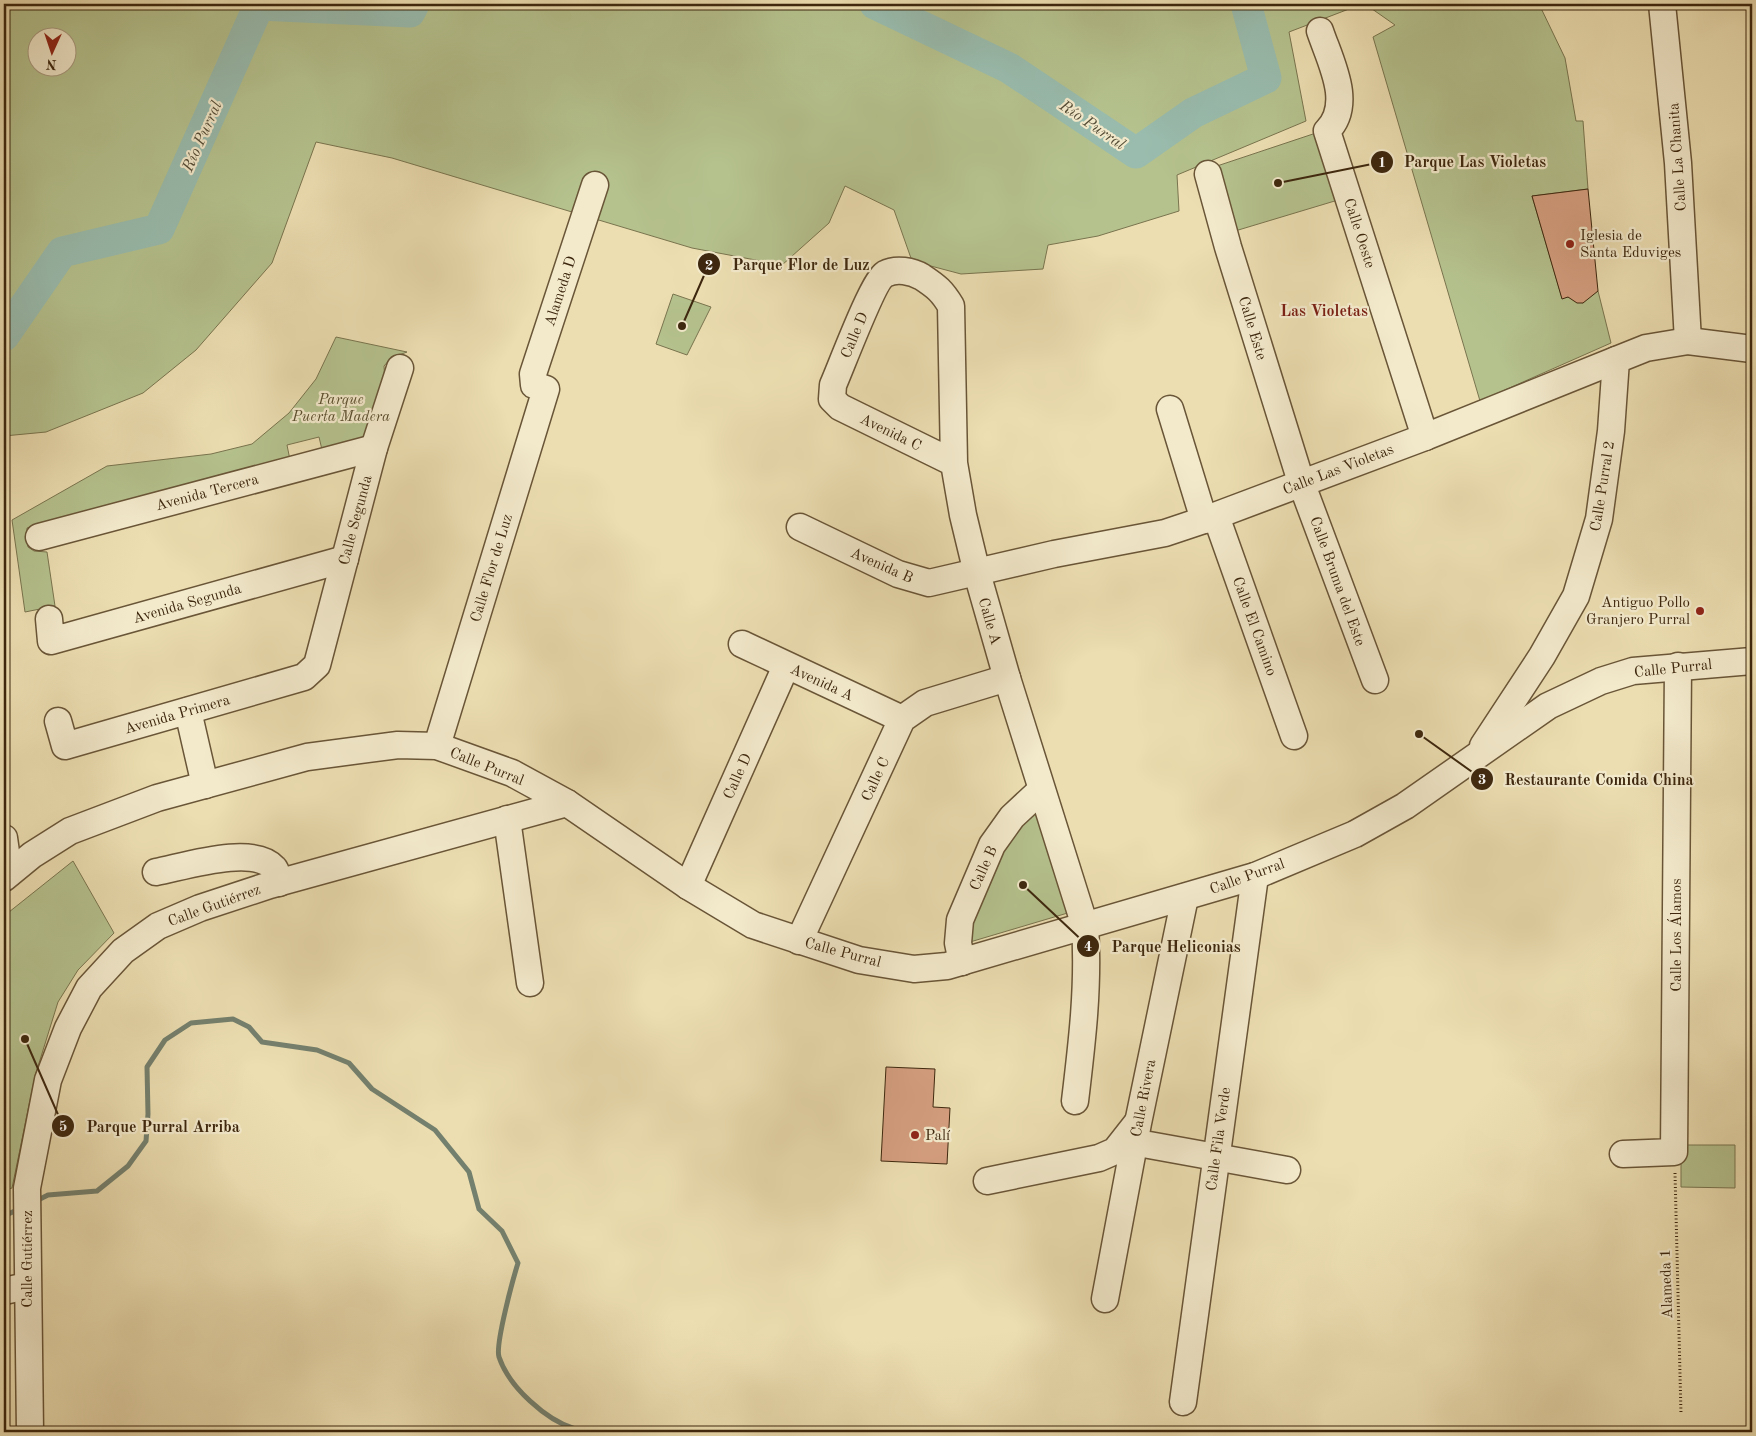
<svg xmlns="http://www.w3.org/2000/svg" width="1756" height="1436" viewBox="0 0 1756 1436" font-family="'Old Standard TT',serif">
<rect width="100%" height="100%" fill="#ecdeb1"/>
<filter id="stains"><feTurbulence type="fractalNoise" baseFrequency=".004" numOctaves="4"/><feColorMatrix values="0 0 0 0 .2 0 0 0 0 .09 0 0 0 0 .02 0 0 0 .5 -.17"/></filter>
<radialGradient id="worn" r=".72"><stop offset=".6" stop-color="#630" stop-opacity="0"/><stop offset="1" stop-color="#630" stop-opacity=".3"/></radialGradient>
<!-- green -->
<g fill="#b5c28e" stroke="#79744e" fill-rule="evenodd">
<path d="M 4,4 L 1362,4 L 1289,32 L 1306,121 L 1177,175 L 1179,211 L 1098,236 L 1048,245 L 1043,269 L 961,274 L 912,261 L 894,210 L 845,186 L 829,223 L 782,265 L 692,248 L 392,158 L 316,142 L 272,263 L 196,350 L 143,393 L 46,432 L 4,436 ZM 38,38 L 68,38 L 68,68 L 38,68 Z"/>
<polygon points="1365,4 1539,4 1565,58 1576,121 1583,121 1588,189 1532,196 1562,298 1568,297 1583,303 1592,293 1598,291 1611,343 1480,401 1373,37 1395,25"/>
<polygon points="1319,132 1338,200 1235,231 1217,166"/>
<polygon points="673,294 711,307 687,355 656,344"/>
<polygon points="336,337 407,352 391,358 384,366 385,381 370,439 323,454 319,437 287,445 290,460 27,528 28,547 34,551 47,552 55,606 25,612 12,520 107,466 211,454 252,444 289,413 316,379"/>
<polygon points="1038,804 1071,912 970,942 967,919 994,859"/>
<polygon points="73,861 114,933 78,970 58,1002 35,1076 12,1188 4,1191 4,916"/>
<polygon points="1681,1145 1735,1145 1735,1188 1681,1187"/>
</g>
<g fill="none" stroke-linecap="round" stroke-linejoin="round">
<!-- stream -->
<g stroke="#74806e" stroke-width="5">
<path d="M 36,1201 L 48,1195 L 97,1191 L 128,1166 L 146,1141 L 148,1114 L 147,1067 L 165,1040 L 191,1023 L 233,1019 L 249,1027 L 262,1042 L 317,1050 L 349,1063 L 372,1089 L 435,1130 L 469,1172 L 479,1209 L 502,1231 L 518,1263 C 513,1279 495,1345 499,1357 C 509,1387 546,1420 575,1429 C 591,1434 608,1424 624,1432"/>
<polyline points="4,1216 19,1209"/>
</g>
<!-- river -->
<g stroke="#99bcae" stroke-width="31">
<polyline points="875,4 1009,68 1136,153 1193,113 1266,78 1246,4"/>
<polyline points="4,336 62,252 159,229 259,5 410,12 414,4"/>
</g>
</g>
<!-- building -->
<g fill="#d59f80" stroke="#3d270e">
<polygon points="1588,189 1598,291 1583,303 1577,303 1568,297 1562,299 1532,196"/>
<polygon points="886,1067 935,1069 933,1107 950,1108 947,1164 881,1161"/>
</g>
<g fill="none" stroke-linecap="round" stroke-linejoin="round">
<!-- minor casing -->
<g stroke="#695537" stroke-width="29">
<g id="minor">
<polyline points="1662,4 1678,163 1688,341"/>
<path d="M 1320,31 C 1330,61 1354,104 1327,131 L 1425,437"/>
<polyline points="1208,174 1228,247 1301,482 1375,680"/>
<polyline points="1170,409 1204,520"/>
<path d="M 954,463 L 840,407 L 832,399 L 833,385 C 841,367 873,281 885,274 C 896,268 912,271 922,277 C 937,287 942,291 951,306 L 954,463 L 963,515 L 977,573 L 1007,678 L 1085,926 C 1089,985 1082,1043 1075,1101"/>
<polyline points="1216,516 1294,736"/>
<polyline points="800,527 898,574 929,583 1054,554 1165,533 1204,520 1425,437 1616,360"/>
<polyline points="39,537 374,448"/>
<polyline points="49,619 51,641 345,559"/>
<polyline points="742,644 902,719"/>
<polyline points="188,711 205,785"/>
<polyline points="58,721 65,746 304,677 317,665 374,448 400,368"/>
<polyline points="437,746 546,389 534,385 533,374 595,185"/>
<polyline points="1483,746 1542,656 1576,596 1599,519 1611,431 1616,360 1646,348 1688,341 1752,349"/>
<polyline points="507,819 530,983"/>
<polyline points="4,838 9,873"/>
<path d="M 156,872 C 183,867 253,844 274,868 C 277,871 277,878 279,883"/>
<polyline points="4,878 32,855 70,831 157,798 307,757 398,745 437,746 512,773 567,803 688,886 753,925 859,960 914,969 947,966 1255,876 1355,834 1405,806 1548,706 1601,681 1633,671 1752,661"/>
<polyline points="688,886 786,666"/>
<polyline points="799,941 902,719 925,703 1007,678"/>
<polyline points="962,962 958,943 960,920 992,845 1012,817 1041,790"/>
<polyline points="1149,1145 1287,1170"/>
<polyline points="1623,1154 1674,1152 1678,666"/>
<polyline points="987,1181 1099,1158 1115,1151 1137,1123"/>
<polyline points="4,1291 27,1286"/>
<polyline points="1105,1299 1138,1123 1185,897"/>
<polyline points="1183,1402 1255,876"/>
<polyline points="30,1432 27,1188 48,1080 68,1028 89,988 123,951 158,926 200,908 270,885 567,803"/>
</g>
</g>
<!-- path -->
<polyline stroke="#3d270e" stroke-width="3" stroke-dasharray="1 2.5" stroke-linecap="butt" points="1675,1173 1681,1414"/>
<!-- minor -->
<use href="#minor" stroke="#f3eacc" stroke-width="26"/>
</g>
<!-- markers -->
<g fill="#8f2418" stroke="#f3eacc" stroke-width="2">
<circle cx="1570" cy="244" r="5"/>
<circle cx="1700" cy="611" r="5"/>
<circle cx="915" cy="1135" r="5"/>
</g>
<g text-anchor="middle" stroke-width="4.5" stroke-linejoin="round" paint-order="stroke">
<!-- street labels -->
<g font-size="15" fill="#3d270e" stroke="#f3eacc">
<text transform="translate(1677 157) rotate(-94)" y="5">Calle La Chanita</text>
<text transform="translate(1360 233) rotate(72)" y="5">Calle Oeste</text>
<text transform="translate(560 291) rotate(-72)" y="5">Alameda D</text>
<text transform="translate(1253 328) rotate(73)" y="5">Calle Este</text>
<text transform="translate(854 335) rotate(-67)" y="5">Calle D</text>
<text transform="translate(891 432) rotate(26)" y="5">Avenida C</text>
<text transform="translate(1338 469) rotate(-21)" y="5">Calle Las Violetas</text>
<text transform="translate(1602 486) rotate(-81)" y="5">Calle Purral 2</text>
<text transform="translate(207 492) rotate(-15)" y="5">Avenida Tercera</text>
<text transform="translate(355 520) rotate(-75)" y="5">Calle Segunda</text>
<text transform="translate(882 565) rotate(24)" y="5">Avenida B</text>
<text transform="translate(491 568) rotate(-73)" y="5">Calle Flor de Luz</text>
<text transform="translate(1338 581) rotate(70)" y="5">Calle Bruma del Este</text>
<text transform="translate(187 603) rotate(-16)" y="5">Avenida Segunda</text>
<text transform="translate(990 621) rotate(74)" y="5">Calle A</text>
<text transform="translate(1255 626) rotate(70)" y="5">Calle El Camino</text>
<text transform="translate(1673 668) rotate(-6)" y="5">Calle Purral</text>
<text transform="translate(822 682) rotate(25)" y="5">Avenida A</text>
<text transform="translate(177 714) rotate(-16)" y="5">Avenida Primera</text>
<text transform="translate(487 766) rotate(22)" y="5">Calle Purral</text>
<text transform="translate(737 776) rotate(-66)" y="5">Calle D</text>
<text transform="translate(875 779) rotate(-65)" y="5">Calle C</text>
<text transform="translate(983 868) rotate(-66)" y="5">Calle B</text>
<text transform="translate(1247 876) rotate(-20)" y="5">Calle Purral</text>
<text transform="translate(214 905) rotate(-20)" y="5">Calle Gutiérrez</text>
<text transform="translate(1676 935) rotate(-90)" y="5">Calle Los Álamos</text>
<text transform="translate(843 952) rotate(15)" y="5">Calle Purral</text>
<text transform="translate(1143 1098) rotate(-79)" y="5">Calle Rivera</text>
<text transform="translate(1218 1139) rotate(-82)" y="5">Calle Fila Verde</text>
<text transform="translate(27 1259) rotate(-90)" y="5">Calle Gutiérrez</text>
<text transform="translate(1666 1284) rotate(-92)" y="5">Alameda 1</text>
</g>
<!-- poi labels -->
<g font-size="15" fill="#3d270e" stroke="#f3eacc" text-anchor="start">
<text x="1580" y="240">Iglesia de<tspan x="1580" dy="17">Santa Eduviges</tspan></text>
<text x="1690" y="607" text-anchor="end">Antiguo Pollo<tspan x="1690" dy="17">Granjero Purral</tspan></text>
<text x="925" y="1140">Palí</text>
</g>
<!-- park labels -->
<g font-size="15" font-style="italic" fill="#5b4e2e" stroke="#f3eacc">
<text x="341" y="404">Parque<tspan x="341" dy="17">Puerta Madera</tspan></text>
</g>
<!-- water labels -->
<g font-size="16" font-style="italic" fill="#544c36" stroke="#f3eacc">
<text transform="translate(1093 124) rotate(34)" y="6">Río Purral</text>
<text transform="translate(201 136) rotate(-66)" y="6">Río Purral</text>
</g>
<!-- neighbourhood labels -->
<g font-size="16" font-weight="bold" fill="#7a1f14" stroke="#f3eacc">
<text x="1324" y="316">Las Violetas</text>
</g>
</g>
<!-- callouts -->
<path fill="none" stroke="#3d270e" stroke-width="2" d="M1278 183L1382 162M682 326L709 264M1419 734L1482 779M1023 885L1088 946M25 1039L63 1126"/>
<g fill="#3d270e" stroke="#f3eacc" stroke-width="2">
<circle cx="1278" cy="183" r="5"/>
<circle cx="682" cy="326" r="5"/>
<circle cx="1419" cy="734" r="5"/>
<circle cx="1023" cy="885" r="5"/>
<circle cx="25" cy="1039" r="5"/>
<circle cx="1382" cy="162" r="12"/>
<circle cx="709" cy="264" r="12"/>
<circle cx="1482" cy="779" r="12"/>
<circle cx="1088" cy="946" r="12"/>
<circle cx="63" cy="1126" r="12"/>
</g>
<g font-size="15" text-anchor="middle" font-weight="bold" fill="#fff">
<text x="1382" y="167">1</text>
<text x="709" y="270">2</text>
<text x="1482" y="784">3</text>
<text x="1088" y="951">4</text>
<text x="63" y="1131">5</text>
</g>
<g font-size="16" text-anchor="middle" font-weight="bold" fill="#3d270e" stroke="#f3eacc" stroke-width="4.5" stroke-linejoin="round" paint-order="stroke">
<text x="1475" y="167">Parque Las Violetas</text>
<text x="801" y="270">Parque Flor de Luz</text>
<text x="1599" y="785">Restaurante Comida China</text>
<text x="1176" y="952">Parque Heliconias</text>
<text x="163" y="1132">Parque Purral Arriba</text>
</g>
<!-- margin -->
<rect width="1756" height="1436" fill="none" stroke="#ecdeb1" stroke-width="20"/>
<rect x="5" y="5" width="1746" height="1426" fill="none" stroke="#3d270e" stroke-width="2.5"/>
<rect x="10" y="10" width="1736" height="1416" fill="none" stroke="#3d270e"/>
<!-- north arrow -->
<g transform="translate(52 52) rotate(183)"><circle r="24" fill="#f3eacc" stroke="#aa9c80"/>
<path d="M0-4L9 19L0 12L-9 19Z" fill="#8f2418"/>
<text y="-8" font-size="14" font-weight="bold" text-anchor="middle" fill="#3d270e">N</text>
</g>
<rect width="100%" height="100%" filter="url(#stains)"/>
<rect width="100%" height="100%" fill="url(#worn)"/>
</svg>
